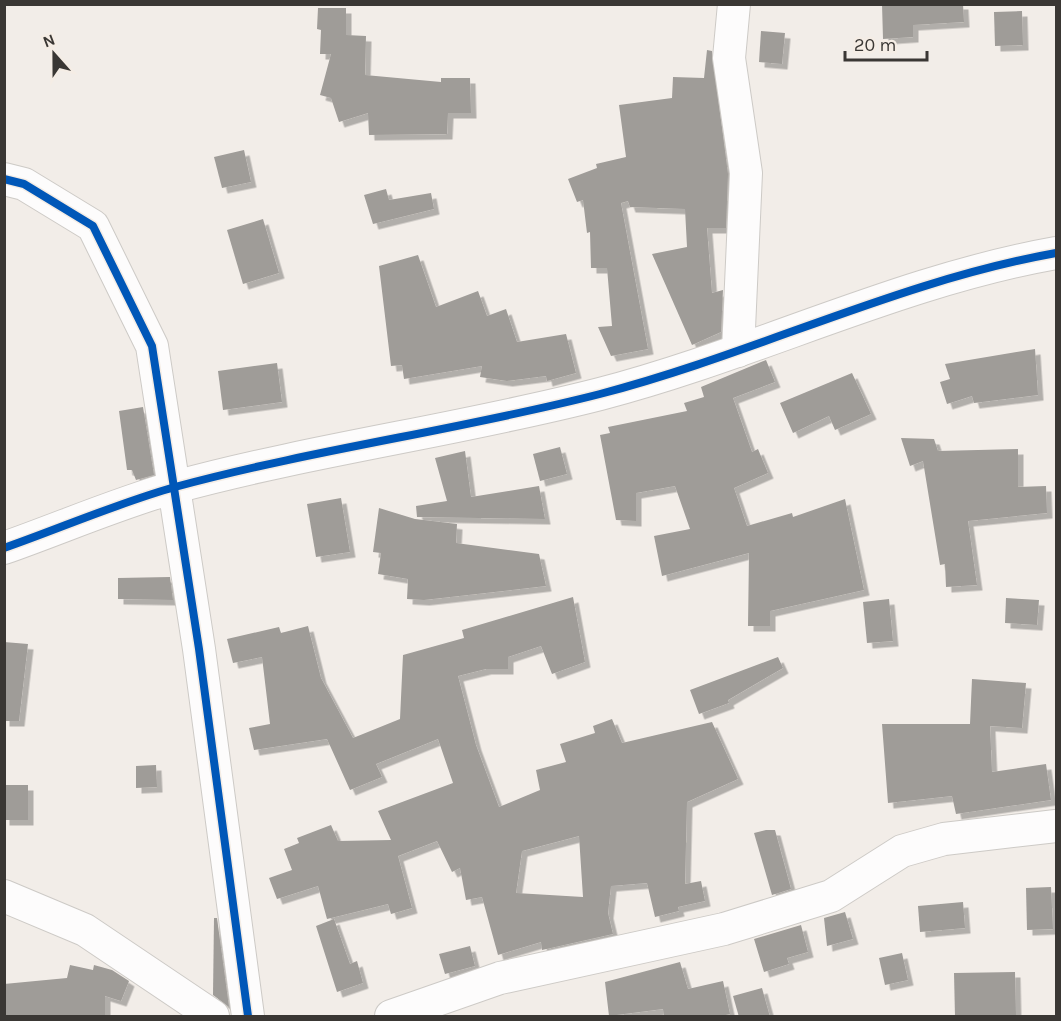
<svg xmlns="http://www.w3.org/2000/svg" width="1061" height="1021" viewBox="0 0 1061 1021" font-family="Karla,sans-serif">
<defs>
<filter id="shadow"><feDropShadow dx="5.5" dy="5.5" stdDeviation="0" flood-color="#0004"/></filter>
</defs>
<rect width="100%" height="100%" fill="#f2ede8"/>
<!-- building -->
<g fill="#9f9c98" fill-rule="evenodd" filter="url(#shadow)">
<polygon points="882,4 963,4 964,22 913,25 913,37 883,39"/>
<polygon points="318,8 346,8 346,35 366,36 365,75 441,82 441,78 470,78 471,113 448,113 447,134 369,135 368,113 339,122 331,98 320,95 331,54 320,54 321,30 317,29"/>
<polygon points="1022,11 1023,45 995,46 994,12"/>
<polygon points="761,31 785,33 782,64 759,62"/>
<polygon points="707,50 712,51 728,174 726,228 707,228 712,293 723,290 721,332 692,345 652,254 687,247 685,209 630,207 628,201 621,203 648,349 611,356 598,327 612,326 607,268 591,268 590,232 587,233 583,200 577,202 568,179 597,168 596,164 626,157 619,105 672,98 673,77 704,78"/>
<polygon points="244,150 251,182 222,188 214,157"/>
<polygon points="386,189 389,200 431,193 434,209 373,224 364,195"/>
<polygon points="263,219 279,273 243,284 227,230"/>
<polygon points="418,255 436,307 478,291 487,316 506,309 517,342 566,334 576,373 547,381 546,376 507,381 480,377 482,366 404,379 402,365 391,366 379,266"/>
<polygon points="1035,349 1038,395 974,403 972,396 947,404 940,382 950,379 945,364"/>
<polygon points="766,360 775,382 733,398 752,452 758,449 768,473 734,488 747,526 792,513 793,517 845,499 864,590 770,611 770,626 748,626 749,553 662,576 654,536 690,529 675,486 636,493 636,521 616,520 600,435 610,433 608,427 687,411 684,403 704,397 701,387"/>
<polygon points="277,363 282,402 223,410 218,371"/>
<polygon points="852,373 871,414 835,430 829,416 793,433 780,403"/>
<polygon points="143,407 154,475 136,480 132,470 127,470 119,411"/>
<polygon points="901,438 934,439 938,451 1018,449 1018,487 1046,486 1047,513 968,521 977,585 946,587 945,564 940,565 923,461 910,466"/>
<polygon points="560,447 567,474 540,481 533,454"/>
<polygon points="465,451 471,497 539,486 545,519 417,517 416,506 447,501 435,458"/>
<polygon points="341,498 350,552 316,557 307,504"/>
<polygon points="379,508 415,519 457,524 456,543 539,554 546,586 424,600 407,599 408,579 378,574 381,553 373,552"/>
<polygon points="170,577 173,600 118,599 118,578"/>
<path d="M 573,597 L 585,662 L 552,674 L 541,646 L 508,657 L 508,669 L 486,669 L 458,676 L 476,745 L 499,807 L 540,790 L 536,770 L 566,762 L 560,744 L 595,733 L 593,726 L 612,719 L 622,743 L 712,722 L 738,779 L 687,802 L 685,884 L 701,881 L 705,901 L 678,907 L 679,911 L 655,917 L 647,883 L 611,886 L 608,913 L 613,934 L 542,950 L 541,942 L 498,955 L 482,897 L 466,900 L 460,868 L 452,872 L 437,841 L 398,856 L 412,908 L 391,914 L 388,904 L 327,919 L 318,886 L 277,899 L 269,878 L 292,870 L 284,849 L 299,843 L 297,838 L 331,825 L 338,841 L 391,840 L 378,811 L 453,783 L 438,739 L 376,764 L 382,777 L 350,790 L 327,739 L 254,750 L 249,728 L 270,724 L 262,657 L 233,663 L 227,639 L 279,627 L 281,633 L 308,626 L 321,678 L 353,738 L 400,719 L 403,655 L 464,638 L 462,630 ZM 579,836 L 583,897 L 516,893 L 522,851 Z"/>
<polygon points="1006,598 1039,600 1037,625 1005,623"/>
<polygon points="889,599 893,641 867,643 863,602"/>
<polygon points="4,642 28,644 19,721 4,721"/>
<polygon points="778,657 783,668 728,700 729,703 699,714 690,690"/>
<polygon points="972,679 1026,683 1022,728 990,726 992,772 1046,764 1051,800 956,814 952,796 888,803 882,724 970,724"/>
<polygon points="156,765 157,787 136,788 136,766"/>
<rect x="4" y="785" width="24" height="35"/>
<polygon points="766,830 775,830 791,889 772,895 754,833"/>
<polygon points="1051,887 1053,929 1027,930 1026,888"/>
<polygon points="963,902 965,928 920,932 918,906"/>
<polygon points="845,912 853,939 827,946 824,918"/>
<polygon points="214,918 217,918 229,1007 213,995"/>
<polygon points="334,919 350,964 357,961 363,983 337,992 316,926"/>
<polygon points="801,925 808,952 787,958 789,964 764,972 754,939"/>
<polygon points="470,946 475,966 445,974 439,954"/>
<polygon points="902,953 908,980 885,985 879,958"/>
<polygon points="680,962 688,989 723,981 730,1014 717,1017 664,1017 663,1009 609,1016 605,982"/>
<polygon points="70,965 93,970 94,965 112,970 129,981 121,1001 105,996 105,1017 4,1017 4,984 67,978"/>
<polygon points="1015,972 1016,1016 955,1017 954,973"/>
<polygon points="762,988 770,1017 739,1017 733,996"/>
</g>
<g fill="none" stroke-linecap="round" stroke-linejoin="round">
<!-- minor casing -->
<g stroke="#cdcac6" stroke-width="34">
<g id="minor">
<polyline points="734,4 729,58 746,173 738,351"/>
<polyline points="4,179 24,184 93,226 152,346 199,649 248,1016"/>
<path d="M 4,548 C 61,528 118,503 175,487 C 315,449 460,430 600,394 C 754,354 899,281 1056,253"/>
<polyline points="4,896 85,930 213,1016"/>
<polyline points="391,1016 500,978 724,929 831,896 902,851 944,839 1056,826"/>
</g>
</g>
<!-- minor -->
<use href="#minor" stroke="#fdfcfc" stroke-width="32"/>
<!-- cycleway casing -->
<g stroke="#f5ede5" stroke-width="11">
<g id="cycleway">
<polyline points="4,179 24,184 93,226 152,346 199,649 248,1016"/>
<path d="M 4,548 C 61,528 118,503 175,487 C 315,449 460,430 600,394 C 754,354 899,281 1056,253"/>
</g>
</g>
<!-- cycleway -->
<use href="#cycleway" stroke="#0057b8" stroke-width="8"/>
</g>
<!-- border -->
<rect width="1061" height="1021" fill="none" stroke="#3a3734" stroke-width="12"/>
<!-- north arrow -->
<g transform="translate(54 54) rotate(339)" stroke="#f5ede5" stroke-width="4.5" paint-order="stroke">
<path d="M0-4.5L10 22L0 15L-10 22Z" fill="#3a3734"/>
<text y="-9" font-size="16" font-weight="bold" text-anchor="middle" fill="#3a3734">N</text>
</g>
<!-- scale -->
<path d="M845 51v9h82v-9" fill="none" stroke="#3a3734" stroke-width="3"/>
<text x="854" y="51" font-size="18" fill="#3a3734" stroke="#f5ede5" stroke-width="4.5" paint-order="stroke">20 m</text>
</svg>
